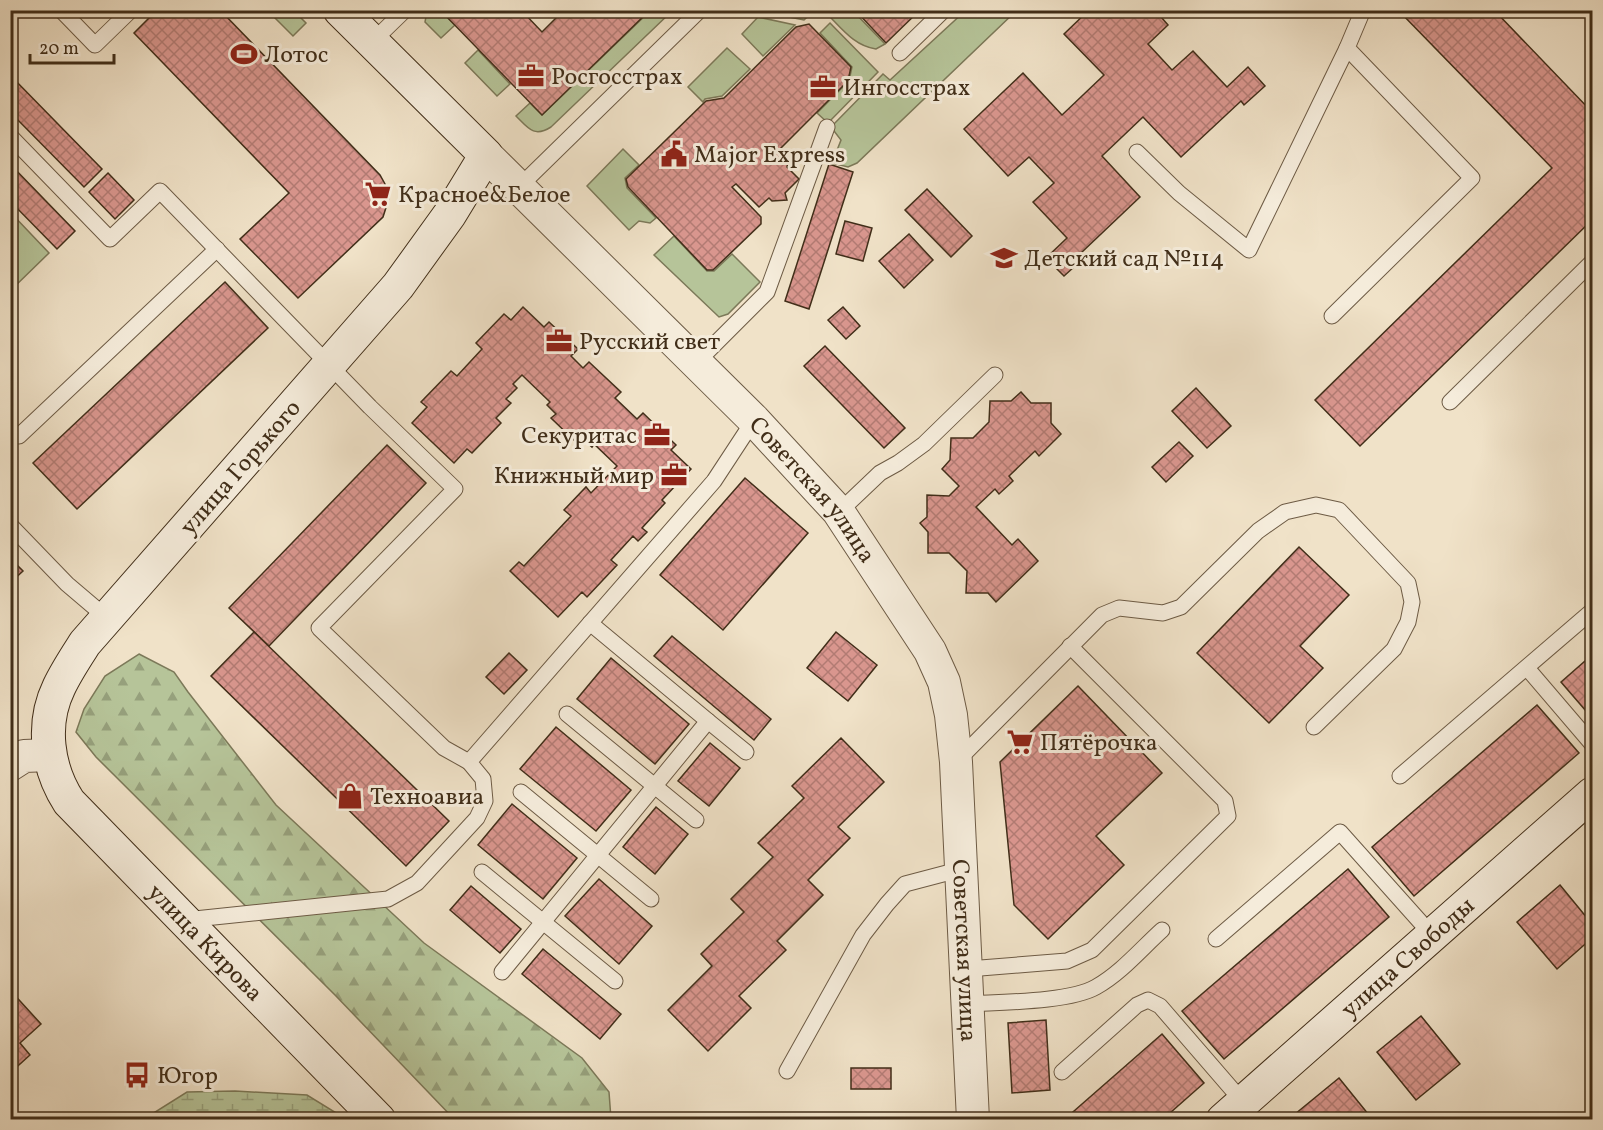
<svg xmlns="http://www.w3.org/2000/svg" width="1603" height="1130" viewBox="0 0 1603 1130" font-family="Vollkorn,serif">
<defs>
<pattern id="forest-firs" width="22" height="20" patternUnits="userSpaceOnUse" patternTransform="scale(1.5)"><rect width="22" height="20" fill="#b6c499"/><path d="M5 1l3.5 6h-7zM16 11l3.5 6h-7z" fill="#96a07c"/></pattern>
<pattern id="wetland-marsh" width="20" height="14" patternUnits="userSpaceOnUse" patternTransform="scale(1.5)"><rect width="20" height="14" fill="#b6c499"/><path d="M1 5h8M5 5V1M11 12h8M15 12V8" fill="none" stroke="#96a07c"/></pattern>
<pattern id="building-cross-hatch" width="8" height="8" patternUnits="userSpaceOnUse" patternTransform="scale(1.5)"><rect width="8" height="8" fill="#d9968e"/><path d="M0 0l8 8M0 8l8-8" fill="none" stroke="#b27b73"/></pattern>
</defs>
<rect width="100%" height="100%" fill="#f0e2c8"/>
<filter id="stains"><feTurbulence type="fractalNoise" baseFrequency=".00333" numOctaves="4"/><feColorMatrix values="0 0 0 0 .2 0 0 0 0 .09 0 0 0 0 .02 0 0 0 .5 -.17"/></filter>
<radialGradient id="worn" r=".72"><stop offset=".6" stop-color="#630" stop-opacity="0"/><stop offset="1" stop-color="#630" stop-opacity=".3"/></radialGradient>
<!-- grass -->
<g fill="#b6c499" stroke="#7c7959" stroke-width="1.5">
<polygon points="268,11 294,11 306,23 293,36"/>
<polygon points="427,11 445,11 443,13 455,25 441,38 425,22"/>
<path d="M 650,11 L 672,11 L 551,127 C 534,138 528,128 516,116 L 530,103 L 542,115 Z"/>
<polygon points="764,11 764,10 814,11 804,20 763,12"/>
<path d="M 824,11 L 853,11 L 885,44 L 876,49 C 853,46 840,26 824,11 Z"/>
<polygon points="965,11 1016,11 857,163 848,167 832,163 841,140 831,127 883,74 890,80"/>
<polygon points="758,17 795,25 763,56 742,34"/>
<polygon points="830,23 878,72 828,123 817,113 849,81 852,67 820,33"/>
<polygon points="727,48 750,69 722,96 705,99 703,102 688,87"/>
<polygon points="478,50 510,84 497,96 465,63"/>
<polygon points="623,149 639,165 625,178 627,188 656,218 650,223 639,221 629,230 587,186"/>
<polygon points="11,213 49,253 11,290"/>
<polygon points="674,236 707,271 714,271 732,254 760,282 728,314 719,317 654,255"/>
</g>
<!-- forest -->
<polygon fill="url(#forest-firs)" stroke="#7c7959" stroke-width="1.5" points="139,654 174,672 188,692 276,805 424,943 582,1058 609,1092 611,1119 454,1119 335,995 96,757 76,732 84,709 105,676"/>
<!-- wetland -->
<polygon fill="url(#wetland-marsh)" stroke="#7c7959" stroke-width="1.5" points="235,1091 307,1095 346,1119 144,1119 187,1092"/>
<!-- building -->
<g fill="url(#building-cross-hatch)" stroke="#412e19" stroke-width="1.5">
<polygon points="157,10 220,10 380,175 385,184 389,198 383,217 298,298 240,239 289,193 134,33"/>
<polygon points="445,10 521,10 542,32 564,10 650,10 542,115 443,13"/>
<polygon points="855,10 920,10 886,43"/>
<polygon points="1089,10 1155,10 1168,25 1148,44 1172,70 1193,51 1227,87 1248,67 1265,86 1244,105 1241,101 1181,157 1143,117 1102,156 1140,197 1081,253 1085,257 1064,276 1046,258 1067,238 1033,202 1054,183 1029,157 1008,176 964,129 1023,73 1062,115 1104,75 1064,34"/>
<polygon points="1398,10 1494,10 1592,112 1592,220 1360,446 1315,400 1552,168"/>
<polygon points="809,24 851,67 848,81 778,151 788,161 787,167 799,179 785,193 787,200 772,201 769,198 759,207 736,184 732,187 761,217 761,224 713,270 707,270 628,187 626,179 706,101 724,98 796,27"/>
<polygon points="10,75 102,169 84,187 10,112"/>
<polygon points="10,164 75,231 57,249 10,201"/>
<polygon points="829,164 853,172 809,309 785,301"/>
<polygon points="108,173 134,200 115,219 89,192"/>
<polygon points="927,189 972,236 951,257 905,210"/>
<polygon points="845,221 872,228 863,261 836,254"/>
<polygon points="909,234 933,260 904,288 879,261"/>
<polygon points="225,282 268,328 77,509 33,463"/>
<polygon points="523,307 544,327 549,322 578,349 571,356 583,368 589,362 621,392 615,398 637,419 643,413 676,445 671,450 691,469 662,500 665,503 642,528 647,532 638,541 633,536 611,560 617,565 587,597 582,592 558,617 510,571 519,562 524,566 571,516 564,510 586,487 591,493 617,466 594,444 592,447 583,439 578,444 551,418 556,414 547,405 550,402 522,375 513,384 517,388 506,399 511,403 496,418 501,423 472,453 467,449 454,463 412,423 427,407 421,402 451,371 457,376 482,349 476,343 504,314 511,320"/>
<polygon points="843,307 860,326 846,339 828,320"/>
<polygon points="825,346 905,428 884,448 804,366"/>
<polygon points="1196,388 1231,426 1207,448 1172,411"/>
<polygon points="1021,392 1031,403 1051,403 1051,423 1061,434 1039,456 1035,451 1009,476 1013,481 999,494 995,489 976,507 1012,545 1018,539 1038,561 996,602 988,593 966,593 967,571 949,553 928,553 928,532 920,523 927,517 927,495 949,496 959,486 942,469 950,460 951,438 973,438 989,422 990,401 1011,401"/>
<polygon points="1179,442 1193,456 1166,482 1152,467"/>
<polygon points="387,445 426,483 269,646 229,608"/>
<polygon points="745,478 808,533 723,630 660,575"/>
<polygon points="1299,547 1349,595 1300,646 1323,668 1269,723 1197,653"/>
<polygon points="10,558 23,571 10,583"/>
<polygon points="254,632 449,821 406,866 211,676"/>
<polygon points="836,632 877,665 848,701 807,668"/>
<polygon points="672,636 771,719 754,740 654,656"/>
<polygon points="509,653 527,670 504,694 486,677"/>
<polygon points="1592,655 1592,718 1561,682"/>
<polygon points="611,658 689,724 655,764 577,699"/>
<polygon points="1078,686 1162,773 1096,836 1124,865 1048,939 1014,905 1000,762"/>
<polygon points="1537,705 1579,753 1414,896 1372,847"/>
<polygon points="556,727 631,790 596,831 520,769"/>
<polygon points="841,738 884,782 838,827 850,838 808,880 823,895 777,941 786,950 739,996 751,1008 708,1051 668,1010 712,966 701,954 744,912 731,899 773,857 758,843 804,798 792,786"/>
<polygon points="710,743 740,768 709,806 678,781"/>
<polygon points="512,804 577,858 543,899 478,845"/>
<polygon points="656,807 688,834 655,874 623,847"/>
<polygon points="1348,869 1389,917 1224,1059 1182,1011"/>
<polygon points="599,879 652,926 619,964 565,916"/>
<polygon points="1560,885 1592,924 1592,938 1557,969 1517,922"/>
<polygon points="471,886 521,929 500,953 450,910"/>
<polygon points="543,949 621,1014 600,1039 522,974"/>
<polygon points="10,990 41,1024 20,1043 30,1055 10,1073"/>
<polygon points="1421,1016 1460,1064 1416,1100 1377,1052"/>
<polygon points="1046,1020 1050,1090 1012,1093 1008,1023"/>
<polygon points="1162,1034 1204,1083 1162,1120 1053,1120 1061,1113 1066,1118"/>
<rect x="851" y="1068" width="40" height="21"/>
<polygon points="1339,1078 1373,1120 1300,1120 1295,1114"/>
</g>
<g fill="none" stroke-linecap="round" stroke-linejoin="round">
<!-- lane casing -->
<g stroke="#6d5b45" stroke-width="17">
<g id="lane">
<polyline points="61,10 95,45 131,10"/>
<polyline points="372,42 405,10"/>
<polyline points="900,53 944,10"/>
<polyline points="10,136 110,239 160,191 370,407 455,489 319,628 444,748 469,762"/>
<polyline points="1137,152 1179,193 1249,250 1347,48"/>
<polyline points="519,187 700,10"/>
<polyline points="1332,316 1472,178 1347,48 1363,10"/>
<polyline points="696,363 767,292 827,127"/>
<polyline points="1450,402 1592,262"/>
<polyline points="19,436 217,249"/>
<polyline points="839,512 880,473 898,463 924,444 995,375"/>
<polyline points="10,525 67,584 107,618"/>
<polyline points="590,623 708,721"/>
<polyline points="1527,668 1592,744"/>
<polyline points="567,714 696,820"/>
<polyline points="956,762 1102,615 1119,608 1163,613 1181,607 1258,531 1285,512 1316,505 1339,510 1408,583 1412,602 1408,622 1394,649 1314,727"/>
<polyline points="1400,776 1592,611"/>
<polyline points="521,792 651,899"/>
<polyline points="482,872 615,981"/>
<polyline points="185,920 388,899 417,883 477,818 485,801 483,779 469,762 714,481 754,420"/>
<polyline points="1216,939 1340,832 1432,935"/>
<polyline points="968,969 1067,961 1092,950 1228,816 1225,801 1070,646"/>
<polyline points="502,972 708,721 746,752"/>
<path d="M 969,1004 C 1002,1002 1070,1002 1096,987 C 1121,973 1141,949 1162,930"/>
<polyline points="787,1071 863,935 887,904 905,884 962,869"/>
<polyline points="1062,1072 1137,1005 1148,1000 1160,1006 1243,1102"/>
</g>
</g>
<!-- street casing -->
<g stroke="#6d5b45" stroke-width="34">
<g id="street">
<path id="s1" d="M 486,155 L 754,420 L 838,511 L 930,651 L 944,682 L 951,715 L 956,762 L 973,1120"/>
<polyline points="10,765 24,756 50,755"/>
</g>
</g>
<!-- secondary casing -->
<g stroke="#412e19" stroke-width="35">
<g id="secondary">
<path id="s2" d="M 340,10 L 486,155 L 450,214 L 398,286 L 85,643 C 76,657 66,672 59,687 C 41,724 47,768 69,802 L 379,1120"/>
<path id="s3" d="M 1223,1120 L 1592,794"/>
</g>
</g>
<!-- lane -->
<use href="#lane" stroke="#f5ecdb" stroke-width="15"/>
<!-- street -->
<use href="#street" stroke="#f5ecdb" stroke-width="32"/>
<!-- secondary -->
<use href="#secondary" stroke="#f5ecdb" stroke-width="33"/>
</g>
<!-- icons -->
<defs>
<g id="stadium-bare" transform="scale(2.07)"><path d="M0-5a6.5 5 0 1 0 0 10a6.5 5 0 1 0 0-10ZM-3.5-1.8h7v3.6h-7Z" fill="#8f2418" stroke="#f5ecdb" stroke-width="2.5" paint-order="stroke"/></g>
<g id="office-bare" transform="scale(2.07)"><path d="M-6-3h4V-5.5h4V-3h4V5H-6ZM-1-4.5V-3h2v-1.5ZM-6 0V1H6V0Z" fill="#8f2418" stroke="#f5ecdb" stroke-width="2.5" paint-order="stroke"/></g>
<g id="civic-bare" transform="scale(2.07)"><path d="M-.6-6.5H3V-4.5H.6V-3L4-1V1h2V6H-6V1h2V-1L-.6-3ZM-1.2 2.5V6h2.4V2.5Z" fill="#8f2418" stroke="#f5ecdb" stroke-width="2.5" paint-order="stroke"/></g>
<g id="supermarket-bare" transform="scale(2.07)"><path d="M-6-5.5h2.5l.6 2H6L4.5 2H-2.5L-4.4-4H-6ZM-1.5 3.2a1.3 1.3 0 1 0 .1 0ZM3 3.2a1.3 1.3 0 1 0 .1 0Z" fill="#8f2418" stroke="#f5ecdb" stroke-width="2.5" paint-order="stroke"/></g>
<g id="school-bare" transform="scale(2.07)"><path d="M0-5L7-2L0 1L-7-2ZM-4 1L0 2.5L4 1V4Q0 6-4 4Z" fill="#8f2418" stroke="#f5ecdb" stroke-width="2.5" paint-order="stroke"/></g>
<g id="shop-bare" transform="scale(2.07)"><path d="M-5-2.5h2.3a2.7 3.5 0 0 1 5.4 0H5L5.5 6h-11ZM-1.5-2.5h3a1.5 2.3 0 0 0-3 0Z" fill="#8f2418" stroke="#f5ecdb" stroke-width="2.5" paint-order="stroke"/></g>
<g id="bus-bare" transform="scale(2.07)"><path d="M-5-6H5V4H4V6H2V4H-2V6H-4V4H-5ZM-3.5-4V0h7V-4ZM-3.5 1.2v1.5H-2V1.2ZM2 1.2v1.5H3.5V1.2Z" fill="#8f2418" stroke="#f5ecdb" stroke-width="2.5" paint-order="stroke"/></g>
</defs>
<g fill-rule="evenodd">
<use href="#stadium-bare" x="244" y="54"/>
<use href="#office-bare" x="531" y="76"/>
<use href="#office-bare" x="823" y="87"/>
<use href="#civic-bare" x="674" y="154"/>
<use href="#supermarket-bare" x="378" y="194"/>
<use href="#school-bare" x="1004" y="258"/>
<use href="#office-bare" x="559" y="341"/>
<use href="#office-bare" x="657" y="435"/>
<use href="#office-bare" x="674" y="475"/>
<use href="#supermarket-bare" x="1020" y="742"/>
<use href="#shop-bare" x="350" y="796"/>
<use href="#bus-bare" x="137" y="1075"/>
</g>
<g text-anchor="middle" stroke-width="6" stroke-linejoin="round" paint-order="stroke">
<!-- poi labels -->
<g font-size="24" fill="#412e19" stroke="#f5ecdb" text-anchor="start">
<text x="264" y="62">Лотос</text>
<text x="551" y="84">Росгосстрах</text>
<text x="843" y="95">Ингосстрах</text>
<text x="694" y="162">Major Express</text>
<text x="398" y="202">Красное&amp;Белое</text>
<text x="1024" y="266">Детский сад №114</text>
<text x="579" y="349">Русский свет</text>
<text x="637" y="443" text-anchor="end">Секуритас</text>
<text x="654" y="483" text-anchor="end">Книжный мир</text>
<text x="1040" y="750">Пятёрочка</text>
<text x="370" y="804">Техноавиа</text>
<text x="157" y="1083">Югор</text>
</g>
<!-- street labels -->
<g font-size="24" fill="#412e19" stroke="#f5ecdb">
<text transform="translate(240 467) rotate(-49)" y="8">улица Горького</text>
<text dy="8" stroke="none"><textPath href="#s1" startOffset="468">Советская улица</textPath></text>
<text dy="8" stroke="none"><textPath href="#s2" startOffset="1206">улица Кирова</textPath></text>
<text dy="8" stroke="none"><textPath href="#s1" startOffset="972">Советская улица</textPath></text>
<text dy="8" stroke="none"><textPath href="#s3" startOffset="246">улица Свободы</textPath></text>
</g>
</g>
<!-- margin -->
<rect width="1603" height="1130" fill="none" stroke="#f0e2c8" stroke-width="36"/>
<rect x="12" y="12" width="1579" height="1106" fill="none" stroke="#412e19" stroke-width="3"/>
<rect x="18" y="18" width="1567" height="1094" fill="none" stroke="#412e19" stroke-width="1.5"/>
<!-- scale -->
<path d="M30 54v9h84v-9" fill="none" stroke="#412e19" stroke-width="3"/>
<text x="39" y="54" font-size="18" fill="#412e19" stroke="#f5ecdb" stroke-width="4.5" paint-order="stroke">20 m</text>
<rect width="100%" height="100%" filter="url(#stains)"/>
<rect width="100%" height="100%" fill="url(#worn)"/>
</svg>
